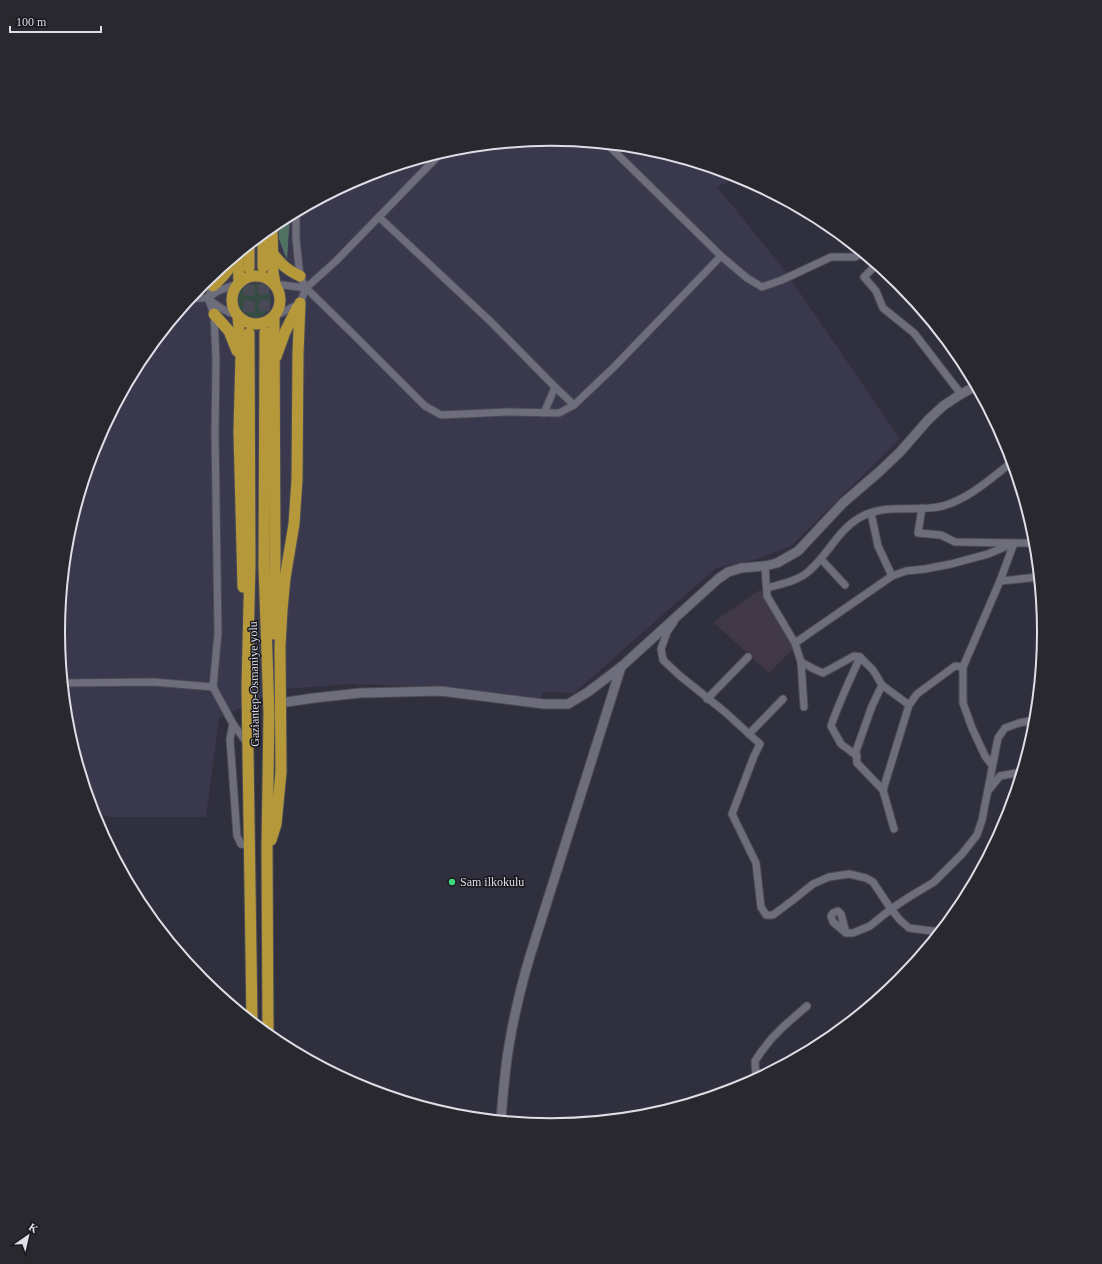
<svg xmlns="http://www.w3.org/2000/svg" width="1102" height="1264" viewBox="0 0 1102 1264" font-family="'Times New Roman',serif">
<rect width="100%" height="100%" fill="#302f3d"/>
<!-- built -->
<polygon fill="#3a384c" points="551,139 647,149 739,176 717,187 783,268 900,439 791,546 757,559 716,568 574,693 542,692 542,698 417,686 350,684 283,689 283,687 219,718 206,817 111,817 93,813 67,728 58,632 68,536 96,443 141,358 203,283 277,222 363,176 455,148"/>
<!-- education -->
<polygon fill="#403747" points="760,590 771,601 798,644 769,673 713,622"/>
<!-- green -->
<circle fill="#344c41" cx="254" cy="301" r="17"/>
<!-- forest -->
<polygon fill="#517263" points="290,215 287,260 279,239 278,221"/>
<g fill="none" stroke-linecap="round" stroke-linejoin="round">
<!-- trunk-tunnel -->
<g stroke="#4a4956" stroke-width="11" stroke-dasharray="11 5.5" stroke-linecap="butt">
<polyline points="263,267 265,332"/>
<polyline points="249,268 249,333"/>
</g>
<!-- minor casing -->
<g stroke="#4b4b56" stroke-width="9">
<g id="minor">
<polyline points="607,144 721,256 747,278 762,287 782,280 831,257 855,257 862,253"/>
<polyline points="379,217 490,321 555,387 574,405"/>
<polyline points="874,262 921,312 961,359"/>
<polyline points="876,265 864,277 876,291 883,308 914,333 961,394"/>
<polyline points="275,284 306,288 353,334 425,406 441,415 507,412 559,413 574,405 614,367 721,256"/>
<polyline points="306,288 336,261 441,153"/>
<polyline points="190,298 208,298 218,291 239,283"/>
<path d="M 209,299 C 218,308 227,312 238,316"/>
<polyline points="274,317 300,303 306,288 300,276 296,239 296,212"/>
<polyline points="544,413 555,387"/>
<polyline points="922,508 918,533 941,535 955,542 1014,543 1000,581 963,667 963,703 972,728 985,756 992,765"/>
<polyline points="871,513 878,546 892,576"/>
<polyline points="821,559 845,585"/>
<polyline points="765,566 767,596 795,643 801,662 814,669 823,673 854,656 860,657 873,670 882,685 909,705"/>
<polyline points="1000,581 1039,577"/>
<path d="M 767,588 C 781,584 798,581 809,571 C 828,555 837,531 859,518 C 885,502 916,513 943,506 C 970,498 990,479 1012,462"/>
<polyline points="674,622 667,632 661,649 663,660 679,675 725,712 760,744 754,756 732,814 756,863 761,907 766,915 773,915 793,900 813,884 829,877 849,874 866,878 873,882 891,909 900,920 909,928 940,932"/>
<polyline points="795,643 892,576 906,571 925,569 951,564 988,554 1014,543 1035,543"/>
<polyline points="801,662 804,707"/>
<polyline points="63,683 153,682 213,687 218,633 215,433 216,360 214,314 208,298 213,286 214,273"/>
<polyline points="882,685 872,706 856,751 857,763 883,790 894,829"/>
<polyline points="213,687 233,724 247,743"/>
<polyline points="707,699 748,657"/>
<polyline points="233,724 230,739 237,836 241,844 249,846"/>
<polyline points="749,734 783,699"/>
<path d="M 857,756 L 841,744 L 831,726 C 839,702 850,680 860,657"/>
<polyline points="883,790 909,705 917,694 955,666 963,667"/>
<polyline points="988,791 1000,776 1021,772"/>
<polyline points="846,933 841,914 838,911 833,913 831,916 833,922 846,933 853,933 870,926 891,909 909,897 934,882 962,854 977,835 982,820 998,738 1005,728 1019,723 1035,720"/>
<polyline points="756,1079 755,1061 761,1052 772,1038 784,1026 807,1006"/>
</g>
</g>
<!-- tertiary casing -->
<g stroke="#4b4b56" stroke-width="11">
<g id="tertiary">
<polyline points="280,703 314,698 360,693 441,691 544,704 568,704 588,692 621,667 718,579 728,572 741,568 765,566 777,563 798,551 843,503 879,472 900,452 928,420 943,406 961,394 976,386"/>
<path d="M 501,1120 C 503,1093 505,1066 510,1040 C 515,1011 522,983 530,956 L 621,667"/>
</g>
</g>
<!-- trunk casing -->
<g stroke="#4b4b56" stroke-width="13">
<g id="trunk">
<polyline points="272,226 273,272 275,284"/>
<polyline points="263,234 263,267"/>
<polyline points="249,245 249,268"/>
<polyline points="238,254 239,283"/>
<path d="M 273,254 C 282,265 287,270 300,276"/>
<circle cx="256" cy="300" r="24"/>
<path d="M 213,286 C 222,278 232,268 235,256"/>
<polyline points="214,314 229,331 237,351"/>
<polyline points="238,316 241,355 239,432 243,587"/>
<polyline points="265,332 264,566 269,713 267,848 268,1034"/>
<polyline points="249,333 250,563 247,686 252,1021"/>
<polyline points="276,357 285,332 297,308"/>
<polyline points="273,634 275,562 274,317"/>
<polyline points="271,840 276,824 281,772 280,646 282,610 285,578 294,524 297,480 298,354 300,303"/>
</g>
</g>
<!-- minor -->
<use href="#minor" stroke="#6d6d7c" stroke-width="7"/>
<!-- tertiary -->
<use href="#tertiary" stroke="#6d6d7c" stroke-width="9"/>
<!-- trunk -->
<use href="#trunk" stroke="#b5983a" stroke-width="11"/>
</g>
<!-- markers -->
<circle fill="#41d77c" stroke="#18181e" stroke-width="1.5" cx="452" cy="882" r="4"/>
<g text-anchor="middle" stroke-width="3" stroke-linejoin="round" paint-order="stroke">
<!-- street labels -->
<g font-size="12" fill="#dedee7" stroke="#18181e">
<text transform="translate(254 684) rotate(-91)" y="4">Gaziantep-Osmaniye yolu</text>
</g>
<!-- poi labels -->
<g font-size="12" fill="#dedee7" stroke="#18181e" text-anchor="start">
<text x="460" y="886">Sam ilkokulu</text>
</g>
</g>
<!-- crop -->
<path d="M0 0H1102V1264H0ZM65 632a486 486 0 1 1 972 0a486 486 0 1 1-972 0Z" fill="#28282e" fill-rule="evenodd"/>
<path fill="none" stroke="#dedee7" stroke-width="2" d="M65 632a486 486 0 1 1 972 0a486 486 0 1 1-972 0Z"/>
<!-- north arrow -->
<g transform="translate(28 1236) rotate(34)" stroke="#18181e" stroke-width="3" paint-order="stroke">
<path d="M0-3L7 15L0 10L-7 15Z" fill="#dedee7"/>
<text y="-6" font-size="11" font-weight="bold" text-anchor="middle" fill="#dedee7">K</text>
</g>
<!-- scale -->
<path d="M10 26v6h91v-6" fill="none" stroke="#dedee7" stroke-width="2"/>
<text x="16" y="26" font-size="12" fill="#dedee7" stroke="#18181e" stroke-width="3" paint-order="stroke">100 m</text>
</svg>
